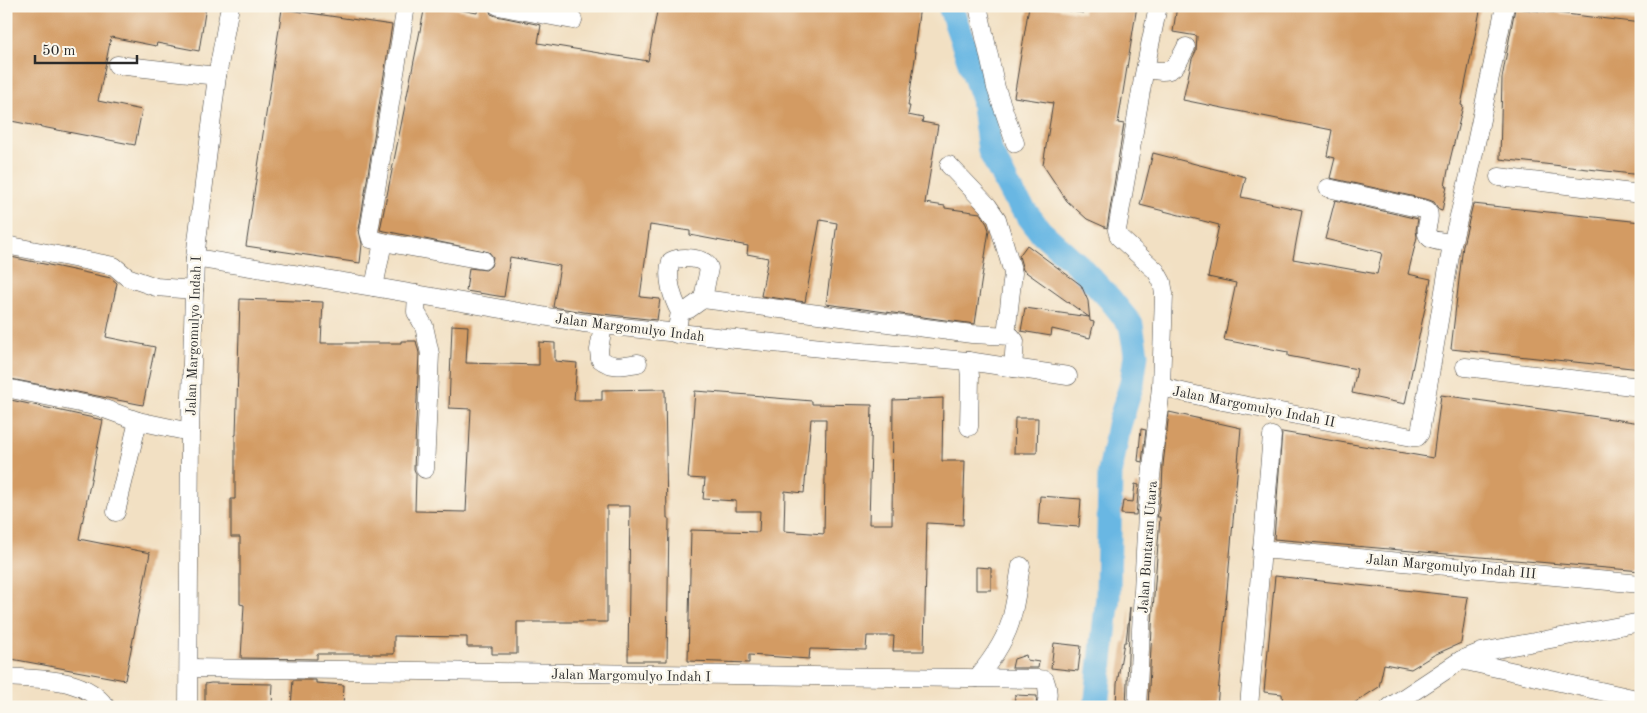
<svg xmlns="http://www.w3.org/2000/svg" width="1647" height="713" viewBox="0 0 1647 713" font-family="'Old Standard TT',serif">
<rect width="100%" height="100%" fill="#fbf7ec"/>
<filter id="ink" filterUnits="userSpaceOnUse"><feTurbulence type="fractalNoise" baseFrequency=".02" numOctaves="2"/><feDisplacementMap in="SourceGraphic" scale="10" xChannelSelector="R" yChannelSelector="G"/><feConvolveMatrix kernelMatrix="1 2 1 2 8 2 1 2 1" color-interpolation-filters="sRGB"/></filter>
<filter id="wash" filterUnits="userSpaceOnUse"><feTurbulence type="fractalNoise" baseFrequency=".0096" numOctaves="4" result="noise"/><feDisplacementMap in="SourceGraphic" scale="20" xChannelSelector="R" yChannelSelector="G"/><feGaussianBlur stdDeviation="1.12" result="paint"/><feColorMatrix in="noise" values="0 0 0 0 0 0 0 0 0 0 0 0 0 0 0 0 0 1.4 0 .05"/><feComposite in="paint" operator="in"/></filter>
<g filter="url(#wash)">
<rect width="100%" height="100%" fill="#f2e0c3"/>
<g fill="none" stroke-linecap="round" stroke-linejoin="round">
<!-- river -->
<polyline stroke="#69b7e3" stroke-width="25" points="950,6 983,99 990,151 1012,194 1040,231 1079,266 1110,299 1131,325 1136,354 1132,383 1119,425 1110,472 1108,596 1096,707"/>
</g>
<g id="blocks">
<!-- building -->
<g fill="#d39b63" fill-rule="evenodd">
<polygon points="6,6 206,6 199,51 157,43 156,46 111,37 98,101 142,110 135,145 6,120"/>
<polygon points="425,6 440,6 477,13 478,6 488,6 491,14 496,16 541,25 538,43 648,61 658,6 920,6 914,52 916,52 908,106 910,106 908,115 923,118 922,122 938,125 925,203 945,206 945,208 980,213 987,224 989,230 975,324 826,304 837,223 820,220 805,302 761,296 768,258 747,254 748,246 690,235 690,231 650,225 640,297 660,299 657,320 584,312 553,307 560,266 510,257 504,297 466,291 469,268 486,270 491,266 493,257 489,252 380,230"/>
<polygon points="1029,6 1042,6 1083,13 1084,6 1137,6 1118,123 1124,124 1107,228 1087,219 1067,201 1043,165 1053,103 1014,97"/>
<polygon points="1177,6 1481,6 1461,105 1463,106 1450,160 1445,186 1447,186 1442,211 1439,210 1434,202 1429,200 1330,178 1335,158 1327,156 1332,130 1183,100 1192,59 1196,51 1197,36 1173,32"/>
<polygon points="1515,8 1641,23 1641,175 1500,159 1502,78"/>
<polygon points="282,9 392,25 359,230 362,244 360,263 246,246"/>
<polygon points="1153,153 1246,177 1241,197 1302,210 1293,259 1377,274 1382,253 1325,239 1335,200 1418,219 1416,230 1417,237 1408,274 1431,279 1405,404 1352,393 1357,369 1288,356 1288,352 1224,340 1236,283 1208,277 1219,225 1140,205"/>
<polygon points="1473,204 1641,222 1641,369 1451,349 1463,245"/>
<polygon points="1027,245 1081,285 1088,301 1090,321 1094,322 1090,338 1052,329 1051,336 1021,331 1025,308 1089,317 1023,270 1019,256"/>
<polygon points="6,256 111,278 117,283 106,337 155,347 143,405 6,378"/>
<polygon points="240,299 323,302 321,343 401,343 401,341 416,341 419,353 414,469 416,474 415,511 466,512 471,409 449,408 452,325 468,326 466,363 539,365 539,342 555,343 555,361 577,363 574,400 602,400 602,390 665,389 667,518 669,518 667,661 628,661 630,506 607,506 607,622 517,622 517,654 492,654 492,647 467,647 467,637 394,636 394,654 317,654 317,659 241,658 244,605 240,604 240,537 231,537 231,499 235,499 235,435 236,435"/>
<path d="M 695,391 L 763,396 L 763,397 L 812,401 L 812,404 L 872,405 L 869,524 L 892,524 L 893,400 L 943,398 L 942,461 L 965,461 L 963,525 L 927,523 L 924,651 L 893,651 L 894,636 L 867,636 L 866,650 L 810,649 L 809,659 L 749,655 L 749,663 L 688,661 L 691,530 L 759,532 L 760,511 L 736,511 L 736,501 L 703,499 L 705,479 L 688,478 ZM 811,419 L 826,419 L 824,534 L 784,531 L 785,491 L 804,493 Z"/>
<polygon points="1441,395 1641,423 1641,571 1274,539 1282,432 1433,458"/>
<polygon points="6,399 103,420 79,539 150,553 125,680 6,658"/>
<polygon points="1169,412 1241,428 1217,707 1148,707 1153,609 1160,517 1157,517 1158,514 1161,487 1162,488 1163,465"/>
<polygon points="1015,418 1038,418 1037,453 1014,453"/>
<polygon points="1141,429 1146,430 1142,462 1138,461"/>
<polygon points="1135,484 1139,485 1136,515 1121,514 1123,501 1133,502"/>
<polygon points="1040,496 1081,499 1079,527 1038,524"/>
<polygon points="976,567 991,568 991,590 976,590"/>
<polygon points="1275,576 1468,597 1461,643 1434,655 1411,669 1384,664 1379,687 1348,707 1283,707 1282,694 1264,692"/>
<polygon points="1130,607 1126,707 1116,706 1117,684 1124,642 1126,642"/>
<polygon points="1054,643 1081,646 1078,671 1051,668"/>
<polygon points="1026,655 1027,660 1039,662 1038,668 1012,668 1014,659"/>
<polygon points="293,680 316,680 316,683 344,685 343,707 291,707"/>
<polygon points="211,683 273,684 272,705 228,704 228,707 205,707 205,684"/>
<polygon points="1015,695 1037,696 1036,707 1014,707"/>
</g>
</g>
</g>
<g filter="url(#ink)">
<use href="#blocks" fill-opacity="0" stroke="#494642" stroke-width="1"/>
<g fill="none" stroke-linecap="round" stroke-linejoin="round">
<!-- minor casing -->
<g stroke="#494642" stroke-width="19">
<g id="minor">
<polyline points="498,6 573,20"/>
<polyline points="978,6 996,88 1015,143"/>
<polyline points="117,65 217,76"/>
<path d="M 1146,69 C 1173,74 1174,71 1186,47"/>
<polyline points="949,165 988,206 997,219 1013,273 1006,335"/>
<polyline points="1499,177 1641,194"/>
<path d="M 1328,188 L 1427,210 C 1433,218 1422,230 1429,237 C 1433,242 1446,241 1452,244"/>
<polyline points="383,242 371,239 369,232 406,6"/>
<polyline points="6,245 114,266 127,277 156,287 194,290"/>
<polyline points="195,258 374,287 583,323 850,351 968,361 1068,376"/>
<polyline points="374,287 383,242 483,260"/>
<polyline points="417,294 416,312 424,326 430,354 425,469"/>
<polyline points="703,299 972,334 1011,336 1015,341 1013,368"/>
<path d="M 603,325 L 599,350 L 600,359 C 613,369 623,365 638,363"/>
<path d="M 676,334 L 680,312 C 672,298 666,277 671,261 C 681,256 705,257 709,268 L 703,299 L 689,309 L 680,312"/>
<polyline points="968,361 970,376 969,427"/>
<polyline points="1465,367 1641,387"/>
<polyline points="1161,387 1217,400 1412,437 1417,437 1420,433 1452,244 1469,176 1505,6"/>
<polyline points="6,388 99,407 138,421"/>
<polyline points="116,512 138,421 190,432"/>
<polyline points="1262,549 1272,436"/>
<polyline points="1461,660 1641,700"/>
<path d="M 189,668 L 1039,679 L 1045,680 C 1049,690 1048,696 1046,707"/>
<path d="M 6,677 C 42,680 83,676 106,707"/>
<path d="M 977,678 C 991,661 1007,639 1012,616 C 1016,600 1018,582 1021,566"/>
<polyline points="188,707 190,432 195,258 217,76 230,6"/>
<polyline points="1137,707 1147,513 1161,387 1164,294 1162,282 1156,271 1119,237 1117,230 1143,79 1158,6"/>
<polyline points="1249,707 1262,549 1641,584"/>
<polyline points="1390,707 1461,660 1481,652 1641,622"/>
</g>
</g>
<!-- minor -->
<use href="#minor" stroke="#fff" stroke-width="18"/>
</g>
</g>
<g text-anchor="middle" stroke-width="5" stroke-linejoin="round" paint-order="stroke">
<!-- street labels -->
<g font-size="14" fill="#2b2b2b" stroke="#fbf7ec">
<text transform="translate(630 327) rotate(7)" y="5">Jalan Margomulyo Indah</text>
<text transform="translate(193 336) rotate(-88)" y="5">Jalan Margomulyo Indah I</text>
<text transform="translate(1254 406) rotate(11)" y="5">Jalan Margomulyo Indah II</text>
<text transform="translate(1147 547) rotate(-86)" y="5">Jalan Buntaran Utara</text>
<text transform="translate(1451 566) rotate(5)" y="5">Jalan Margomulyo Indah III</text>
<text transform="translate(631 675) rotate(1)" y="5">Jalan Margomulyo Indah I</text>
</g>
</g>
<!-- margin -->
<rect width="1647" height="713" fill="none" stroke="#fbf7ec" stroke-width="25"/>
<!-- scale -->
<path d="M35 55v8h102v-8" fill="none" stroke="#2b2b2b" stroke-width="2.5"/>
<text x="42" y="55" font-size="15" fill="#2b2b2b" stroke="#fbf7ec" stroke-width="4" paint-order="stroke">50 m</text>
</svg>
